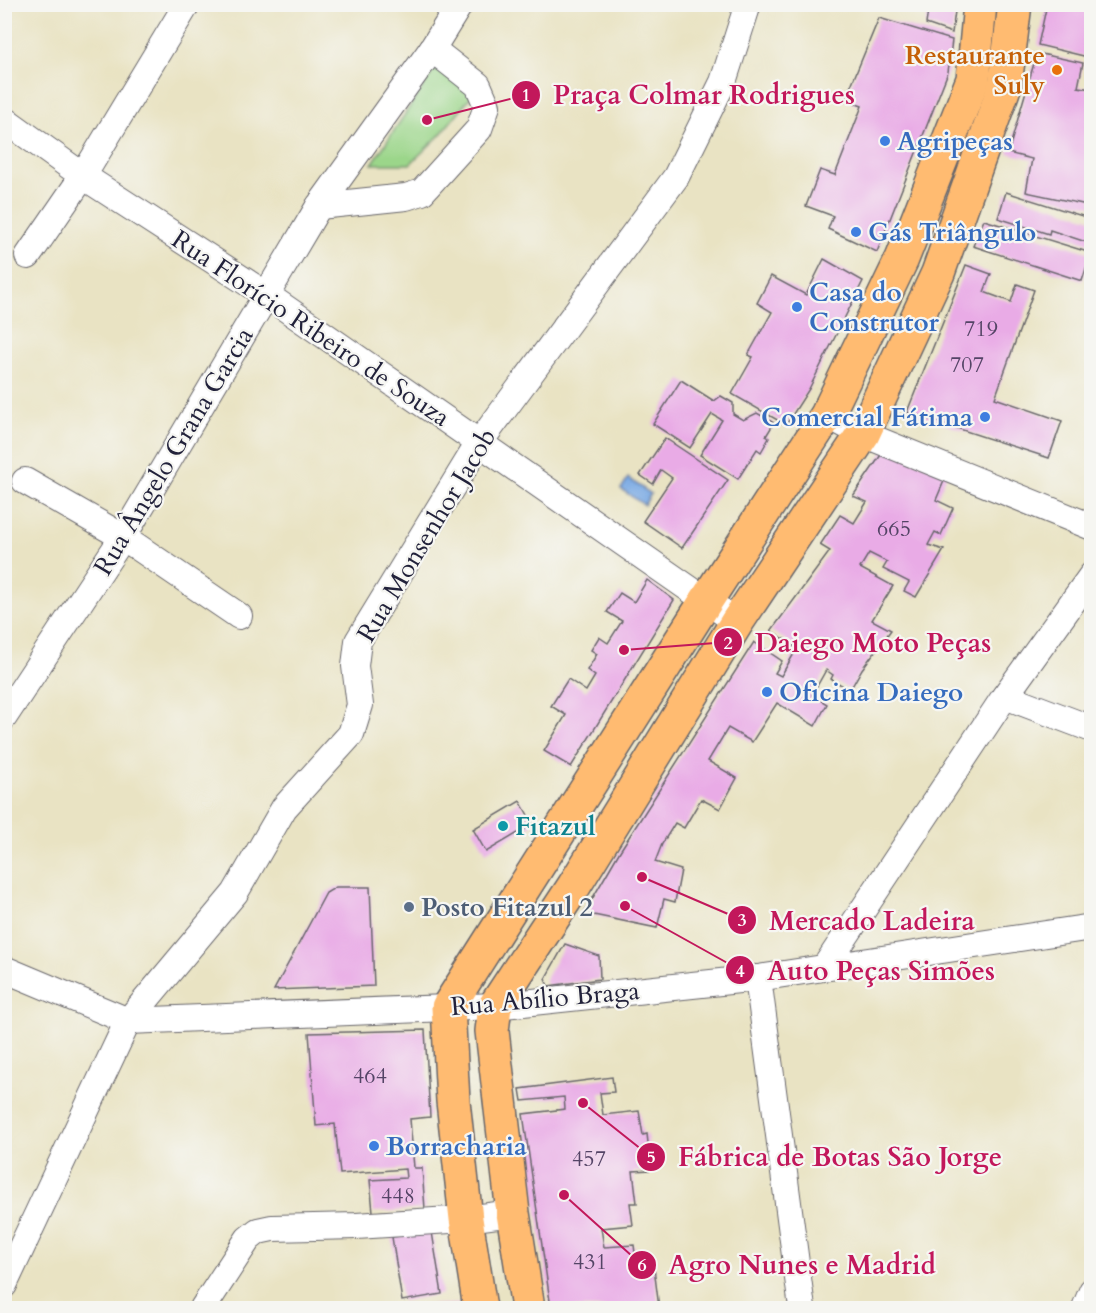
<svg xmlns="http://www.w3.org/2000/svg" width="1096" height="1313" viewBox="0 0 1096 1313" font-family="Cardo,serif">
<rect width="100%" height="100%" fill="#f6f6f2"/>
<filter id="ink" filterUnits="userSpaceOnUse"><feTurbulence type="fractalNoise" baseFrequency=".0167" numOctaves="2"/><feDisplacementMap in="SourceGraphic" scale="12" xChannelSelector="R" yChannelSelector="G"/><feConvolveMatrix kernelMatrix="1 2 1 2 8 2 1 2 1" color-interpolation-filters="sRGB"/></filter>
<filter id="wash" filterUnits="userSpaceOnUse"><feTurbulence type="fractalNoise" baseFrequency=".008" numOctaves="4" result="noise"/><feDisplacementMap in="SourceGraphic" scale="24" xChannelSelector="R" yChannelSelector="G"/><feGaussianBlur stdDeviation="1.35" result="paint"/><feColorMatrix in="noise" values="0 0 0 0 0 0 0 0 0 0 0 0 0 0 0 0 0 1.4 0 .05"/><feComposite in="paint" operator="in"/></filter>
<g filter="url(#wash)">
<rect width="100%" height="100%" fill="#e9e3c3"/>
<!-- green -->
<polygon fill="#9bd68a" stroke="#5e7c62" stroke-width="1.5" points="438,64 473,94 440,135 410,164 372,164"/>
<!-- water -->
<polygon fill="#79a9e3" stroke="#4e668f" stroke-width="1.5" points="628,478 651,494 644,505 621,489"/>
<g id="blocks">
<!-- building -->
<g fill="#e9abe6">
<polygon points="929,4 939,4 955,10 947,4 956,4 952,33 926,24"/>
<polygon points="1047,4 1092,4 1092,58 1038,45"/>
<polygon points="879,18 952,40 948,72 877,252 828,229 833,216 806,206 820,170 835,175 862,106 845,100"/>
<polygon points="1037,53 1083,63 1078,87 1092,89 1092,206 1026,192 1032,159 1008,153"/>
<polygon points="1006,192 1092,219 1092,244 1050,230 1049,234 998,218"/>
<polygon points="984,220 1091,253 1082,281 973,246"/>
<polygon points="824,259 863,281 809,389 786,425 732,394 753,357 748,355 772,312 757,303 771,276 806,295"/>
<polygon points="966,265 991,274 984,292 1011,302 1017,284 1034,290 995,398 1062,421 1049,458 907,412"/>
<polygon points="681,380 714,401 721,396 733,403 733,414 743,420 757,413 774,423 766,436 769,438 761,452 757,449 738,479 700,455 722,420 712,414 690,448 653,424"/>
<polygon points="665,438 728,480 682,548 643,521 672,478 661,470 653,484 640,475"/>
<polygon points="885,449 947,474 936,500 953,508 941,535 935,532 928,545 944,550 916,597 904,591 909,582 883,569 887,562 869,553 860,568 893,586 872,620 891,630 862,669 850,690 831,679 833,675 826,670 812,695 827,704 815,726 777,703 752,742 728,728 708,761 737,778 720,809 701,799 684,828 675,823 662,844 655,862 681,870 675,902 664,899 657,928 584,913 620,851 754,642 782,661 775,673 781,676 795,652 791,650 794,645 771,631 830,551 820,545 840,515 854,523 867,502 853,496"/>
<polygon points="647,580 674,600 571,767 544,751 566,715 551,706 568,679 586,691 595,676 587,670 597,654 591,650 599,637 608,643 622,621 607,612 620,593 634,602"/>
<polygon points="520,801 533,824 486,852 473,829"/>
<polygon points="336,887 370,887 374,986 274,990 326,893"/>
<polygon points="565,944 599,956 600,979 548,986 545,979"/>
<polygon points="425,1030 430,1117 410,1119 414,1168 422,1168 425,1209 373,1212 370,1180 406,1178 405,1169 340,1174 335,1124 316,1126 309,1033"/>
<polygon points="612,1077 614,1092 600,1093 603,1115 639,1111 643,1135 647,1134 651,1170 633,1171 637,1203 630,1203 633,1225 601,1228 604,1247 634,1245 637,1270 654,1268 659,1308 551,1308 523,1114 565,1109 564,1097 522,1101 520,1089"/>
<polygon points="432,1232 442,1294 402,1301 392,1237"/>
<polygon points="460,1304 460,1308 377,1308 377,1307"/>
</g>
</g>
</g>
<g filter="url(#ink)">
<use href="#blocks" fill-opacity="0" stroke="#68666b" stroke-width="1.5"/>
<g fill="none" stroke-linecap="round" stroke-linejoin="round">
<!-- minor casing -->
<g stroke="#68666b" stroke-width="28">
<g id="minor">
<polyline points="4,119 83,176 268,296 737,622"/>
<polyline points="319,206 406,197 422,192 479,129 487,106 478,85 432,49"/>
<polyline points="28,256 83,176 187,4"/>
<polyline points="827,415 863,434 1092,527"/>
<polyline points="25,481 123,537 239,616"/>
<polyline points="1005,696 1092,729"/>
<polyline points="4,717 123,537 319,206 432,49 460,4"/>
<polyline points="825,967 1005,696 1092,575"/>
<polyline points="4,969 128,1021 495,1006 758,978 1092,927"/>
<polyline points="758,978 802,1308"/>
<polyline points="4,1285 128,1021 235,893 284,808 351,734 360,705 355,666 358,641 479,443 676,177 723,82 748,4"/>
<polyline points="203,1308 248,1239 258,1231 272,1228 356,1226 466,1219 513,1213"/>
<polyline points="1085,1308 1092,1291"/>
</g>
</g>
<!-- major casing -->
<g stroke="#68666b" stroke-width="36">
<g id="major">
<polyline points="480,1308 466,1219 453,1101 448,1007 706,601 827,415 902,259 973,79 980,4"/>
<polyline points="528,1308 513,1213 492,1031 495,1006 574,886 737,622 863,434 938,273 1005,85 1015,4"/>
</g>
</g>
<!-- minor -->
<use href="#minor" stroke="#fff" stroke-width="26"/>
<!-- major -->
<use href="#major" stroke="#ffbb71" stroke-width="33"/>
</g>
</g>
<!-- markers -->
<circle fill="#e8710a" stroke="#f6f6f2" stroke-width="2" cx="1057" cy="70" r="6"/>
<g fill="#3f7fe0" stroke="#f6f6f2" stroke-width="2">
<circle cx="885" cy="141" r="6"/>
<circle cx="856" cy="232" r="6"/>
<circle cx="797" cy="307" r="6"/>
<circle cx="985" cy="417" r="6"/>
<circle cx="767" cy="692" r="6"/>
<circle cx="374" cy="1146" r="6"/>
</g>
<circle fill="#0f9aa8" stroke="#f6f6f2" stroke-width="2" cx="503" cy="826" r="6"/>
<circle fill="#5c6f8a" stroke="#f6f6f2" stroke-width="2" cx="409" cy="907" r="6"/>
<g text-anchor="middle" stroke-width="4.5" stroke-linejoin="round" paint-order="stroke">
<!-- number labels -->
<g font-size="22" fill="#544466">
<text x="981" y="336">719</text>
<text x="967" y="372">707</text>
<text x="894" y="536">665</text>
<text x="370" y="1083">464</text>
<text x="589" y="1166">457</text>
<text x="398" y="1203">448</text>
<text x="590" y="1269">431</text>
</g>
<!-- food labels -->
<g font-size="26" font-weight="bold" fill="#c56008" stroke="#f6f6f2" text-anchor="end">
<text x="1045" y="64">Restaurante<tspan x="1045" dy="30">Suly</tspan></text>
</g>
<!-- shop labels -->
<g font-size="26" font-weight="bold" fill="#366cbe" stroke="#f6f6f2" text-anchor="start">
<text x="897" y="150">Agripeças</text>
<text x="868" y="241">Gás Triângulo</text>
<text x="809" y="301">Casa do<tspan x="809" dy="30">Construtor</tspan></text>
<text x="973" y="426" text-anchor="end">Comercial Fátima</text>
<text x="779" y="701">Oficina Daiego</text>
<text x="386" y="1155">Borracharia</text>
</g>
<!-- street labels -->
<g font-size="26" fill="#22223b" stroke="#f6f6f2">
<text transform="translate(311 328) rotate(34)" y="9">Rua Florício Ribeiro de Souza</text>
<text transform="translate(173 451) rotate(-59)" y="9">Rua Ângelo Grana Garcia</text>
<text transform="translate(426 535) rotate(-59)" y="9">Rua Monsenhor Jacob</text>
<text transform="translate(545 998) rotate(-5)" y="9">Rua Abílio Braga</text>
</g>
<!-- culture labels -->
<g font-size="26" font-weight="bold" fill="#0d838f" stroke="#f6f6f2" text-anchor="start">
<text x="515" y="835">Fitazul</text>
</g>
<!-- service labels -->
<g font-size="26" font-weight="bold" fill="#4e5e75" stroke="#f6f6f2" text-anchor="start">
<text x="421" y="916">Posto Fitazul 2</text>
</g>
</g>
<!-- callouts -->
<path fill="none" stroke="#c2185b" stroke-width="2" d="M427 120L526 95M624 650L728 642M642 877L742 920M625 906L740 970M583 1103L651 1157M564 1195L642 1265"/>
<g fill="#c2185b" stroke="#f6f6f2" stroke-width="2">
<circle cx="427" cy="120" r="6"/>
<circle cx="624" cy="650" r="6"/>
<circle cx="642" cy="877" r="6"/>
<circle cx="625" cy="906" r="6"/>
<circle cx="583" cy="1103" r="6"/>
<circle cx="564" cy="1195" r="6"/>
<circle cx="526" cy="95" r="15"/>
<circle cx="728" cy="642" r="15"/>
<circle cx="742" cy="920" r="15"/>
<circle cx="740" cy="970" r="15"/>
<circle cx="651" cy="1157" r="15"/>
<circle cx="642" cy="1265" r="15"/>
</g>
<g font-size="18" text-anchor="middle" font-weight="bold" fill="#fff">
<text x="526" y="101">1</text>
<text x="728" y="649">2</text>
<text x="742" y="926">3</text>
<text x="740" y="977">4</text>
<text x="651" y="1163">5</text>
<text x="642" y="1271">6</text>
</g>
<g font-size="27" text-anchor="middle" font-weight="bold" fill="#c2185b" stroke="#f6f6f2" stroke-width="4.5" stroke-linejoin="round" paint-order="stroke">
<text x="704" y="104">Praça Colmar Rodrigues</text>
<text x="873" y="652">Daiego Moto Peças</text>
<text x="872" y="930">Mercado Ladeira</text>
<text x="881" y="980">Auto Peças Simões</text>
<text x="840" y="1166">Fábrica de Botas São Jorge</text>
<text x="802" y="1274">Agro Nunes e Madrid</text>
</g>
<!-- margin -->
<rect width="1096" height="1313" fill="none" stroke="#f6f6f2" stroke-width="24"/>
</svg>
